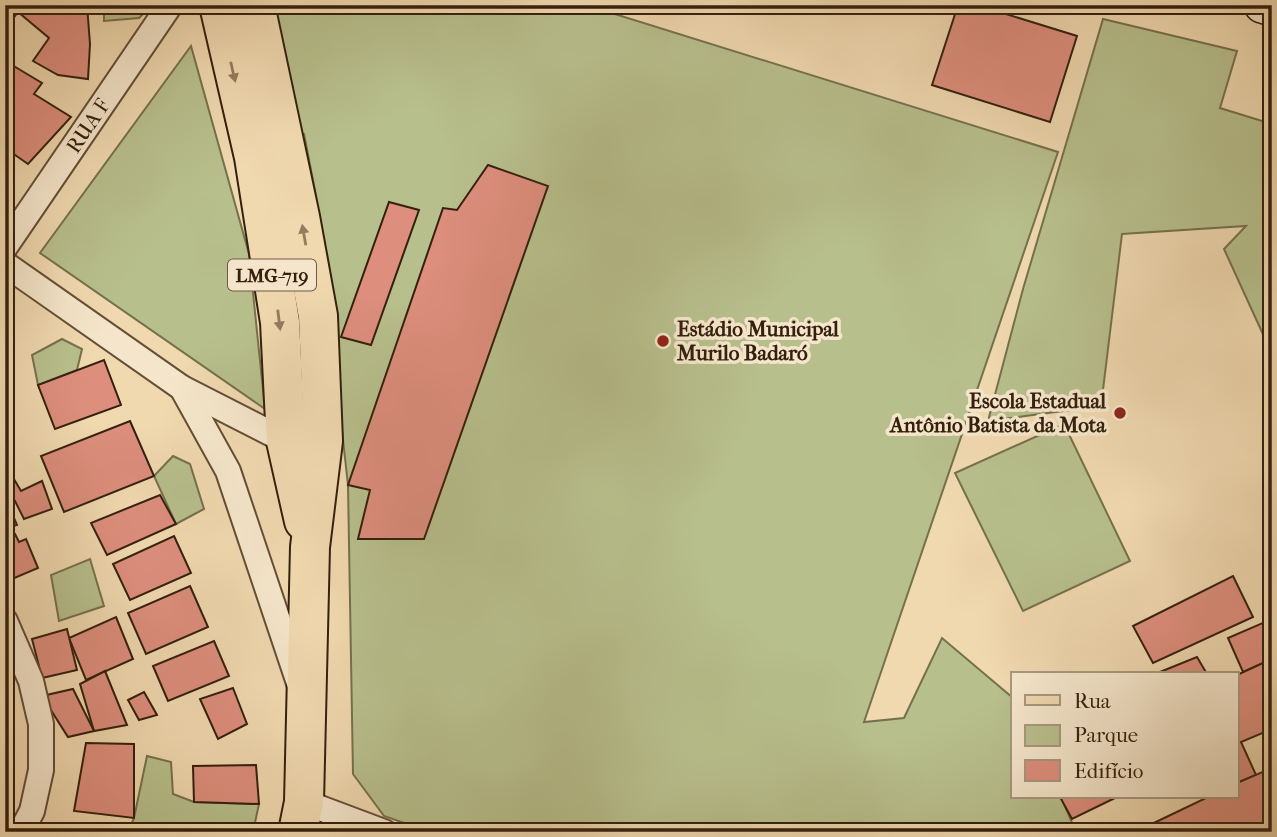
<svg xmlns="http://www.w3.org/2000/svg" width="1277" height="837" viewBox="0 0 1277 837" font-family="'IM FELL French Canon',serif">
<rect width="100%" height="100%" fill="#f0d8af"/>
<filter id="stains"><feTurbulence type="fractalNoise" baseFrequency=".00286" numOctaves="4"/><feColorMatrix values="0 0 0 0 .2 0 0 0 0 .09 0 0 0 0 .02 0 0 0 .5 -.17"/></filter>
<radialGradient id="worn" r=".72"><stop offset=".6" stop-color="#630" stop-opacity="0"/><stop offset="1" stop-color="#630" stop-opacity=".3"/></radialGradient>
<!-- green -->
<g fill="#b7bf8c" stroke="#76704d" stroke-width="2">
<polygon points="104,5 152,5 139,18 104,21"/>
<polygon points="255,5 586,5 1058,152 864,722 904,718 942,638 1013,698 1013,797 1061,797 1076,832 430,832 384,816 353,774 348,485 316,196 304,134 283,138"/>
<polygon points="1103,19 1237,51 1220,108 1272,124 1272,354 1224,249 1246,226 1122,234 1102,398 1071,410 988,421 1023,289"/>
<polygon points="191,46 249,254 265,409 40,253"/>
<polygon points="62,339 82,349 77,370 38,385 32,355"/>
<polygon points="1064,424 1130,561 1023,611 955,473"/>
<polygon points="173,456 190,464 204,509 176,524 154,476"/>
<polygon points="90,559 104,606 59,621 51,575"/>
<polygon points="147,756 171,762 173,794 194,802 259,804 253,832 221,832 199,823 195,832 128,832 134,818"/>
</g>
<!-- building -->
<g fill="#dd8e7d" stroke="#34200e" stroke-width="2">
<polygon points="5,5 87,5 90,44 88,79 58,75 33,61 49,38 18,12 5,29"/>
<polygon points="958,5 977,5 1077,36 1050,122 932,85"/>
<polygon points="12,65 42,83 34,94 71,117 28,164 5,148 5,76"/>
<polygon points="488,165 548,186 424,539 358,539 370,490 348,485 443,208 457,210"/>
<polygon points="389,202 419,210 371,345 341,337"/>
<polygon points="104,360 121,405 55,429 38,385"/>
<polygon points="130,421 154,476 64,512 41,456"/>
<polygon points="8,469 21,491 42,481 52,509 24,519 15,501 8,504 17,525 5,529 5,470"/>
<polygon points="160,495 176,524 107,555 91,523"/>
<polygon points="15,534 19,542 26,539 38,568 5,582 5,538"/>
<polygon points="174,536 191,573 130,600 113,564"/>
<polygon points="1233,576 1253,617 1153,663 1133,626"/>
<polygon points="190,586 208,627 146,654 128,613"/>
<polygon points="116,617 133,659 86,680 69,638"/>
<polygon points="1272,619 1272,659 1243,672 1228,638"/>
<polygon points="67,629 77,670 42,678 32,639"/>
<polygon points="214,641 229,676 168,701 153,666"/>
<polygon points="1197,657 1207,674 1155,674"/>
<polygon points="1272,659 1272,729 1241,742 1256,775 1237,783 1237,675"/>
<polygon points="105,671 127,725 94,731 80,684"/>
<polygon points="233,688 247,724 218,739 200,699"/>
<polygon points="73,689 94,731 68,737 42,696"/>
<polygon points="144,692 157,715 139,720 128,700"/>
<polygon points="86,743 134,744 134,818 74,811"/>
<polygon points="256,765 259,804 194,802 193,766"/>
<polygon points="1272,768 1272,829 1266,832 1135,832 1208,797 1237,797 1237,783"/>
<polygon points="1060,797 1117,797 1072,819"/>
</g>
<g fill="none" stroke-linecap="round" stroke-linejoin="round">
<!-- street casing -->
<g stroke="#634e36" stroke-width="28">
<g id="street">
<polyline points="5,247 170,5"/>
<polyline points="5,264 182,388 286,441 296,441"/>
<polyline points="182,388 228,471 299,683"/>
<polyline points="5,621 31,681 41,724 41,770 32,811 21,832"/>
<polyline points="304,802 384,832"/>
</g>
</g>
<!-- secondary casing -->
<g stroke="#34200e" stroke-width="38">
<polyline id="secondary" points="1262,5 1272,8"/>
</g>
<!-- primary casing -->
<g stroke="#34200e" stroke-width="42">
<g id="primary">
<polyline points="219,5 254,157 280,322 286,441 304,521"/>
<polyline points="255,5 300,217 318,316 323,441 310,547 304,802 298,832"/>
</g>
</g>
<!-- street -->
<use href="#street" stroke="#f5e6cb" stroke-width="24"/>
<!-- secondary -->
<use href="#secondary" stroke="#f5e6cb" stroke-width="35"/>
<!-- primary -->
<use href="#primary" stroke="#f0d8af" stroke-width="38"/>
</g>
<!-- one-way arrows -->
<defs><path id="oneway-solid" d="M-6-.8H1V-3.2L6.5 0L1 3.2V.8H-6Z" transform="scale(1.75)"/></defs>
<g fill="#927c5e">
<use href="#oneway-solid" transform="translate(233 72) rotate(77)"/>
<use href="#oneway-solid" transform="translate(304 235) rotate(-100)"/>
<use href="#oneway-solid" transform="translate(279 320) rotate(83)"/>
</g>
<!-- markers -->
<g fill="#8f2418" stroke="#f5e6cb" stroke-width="2.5">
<circle cx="663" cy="341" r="7"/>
<circle cx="1120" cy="413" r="7"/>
</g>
<g text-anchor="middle" stroke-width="7" stroke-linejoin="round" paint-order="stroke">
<!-- shield labels -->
<rect fill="#f5e6cb" stroke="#6e5b47" stroke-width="2" x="228" y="259.5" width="88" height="31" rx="5"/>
<g font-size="19" font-weight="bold" fill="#34200e">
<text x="272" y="282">LMG-719</text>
</g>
<!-- street labels -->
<g font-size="21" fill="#34200e" stroke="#f5e6cb">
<text transform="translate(88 126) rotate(-56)" y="7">RUA F</text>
</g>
<!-- poi labels -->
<g font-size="21" font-weight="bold" fill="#34200e" stroke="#f5e6cb" text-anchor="start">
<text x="677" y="336">Estádio Municipal<tspan x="677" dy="24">Murilo Badaró</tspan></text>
<text x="1106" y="408" text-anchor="end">Escola Estadual<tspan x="1106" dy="24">Antônio Batista da Mota</tspan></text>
</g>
</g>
<!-- margin -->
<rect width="1277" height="837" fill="none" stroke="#f0d8af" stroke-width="28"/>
<rect x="7" y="7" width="1263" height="823" fill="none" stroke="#34200e" stroke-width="3.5"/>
<rect x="14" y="14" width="1249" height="809" fill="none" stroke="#34200e" stroke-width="2"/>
<!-- legend -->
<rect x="1011" y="672" width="228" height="126" fill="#f5e6cb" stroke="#a8977f" stroke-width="2"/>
<rect x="1025" y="695" width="35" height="10" fill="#f0d8af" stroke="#a8977f" stroke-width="2"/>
<text x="1074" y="708" font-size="21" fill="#34200e">Rua</text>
<rect x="1025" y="725" width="35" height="21" fill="#b7bf8c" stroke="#a8977f" stroke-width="2"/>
<text x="1074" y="742" font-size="21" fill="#34200e">Parque</text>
<rect x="1025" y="760" width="35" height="21" fill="#dd8e7d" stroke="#a8977f" stroke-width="2"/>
<text x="1074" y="778" font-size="21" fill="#34200e">Edifício</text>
<rect width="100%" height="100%" filter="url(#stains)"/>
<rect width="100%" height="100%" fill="url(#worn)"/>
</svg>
